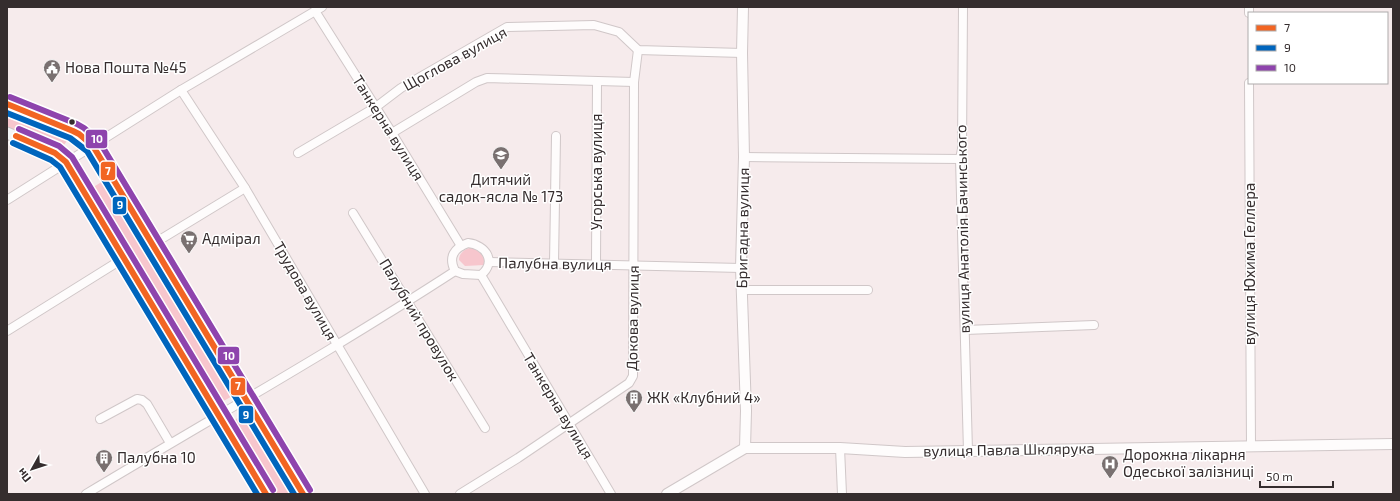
<svg xmlns="http://www.w3.org/2000/svg" width="1400" height="501" viewBox="0 0 1400 501" font-family="'Exo 2',sans-serif">
<rect width="100%" height="100%" fill="#f6ebec"/>
<!-- green -->
<g fill="#f7c6cd">
<polygon points="7,108 72,134 61,149 7,128"/>
<polygon points="108,178 238,393 216,405 87,191"/>
<path d="M 472,247 L 484,255 L 485,261 L 484,265 L 465,266 L 459,260 C 459,253 465,249 472,247 Z"/>
<polygon points="249,411 299,494 270,494 228,424"/>
</g>
<g fill="none" stroke-linecap="round" stroke-linejoin="round">
<!-- minor casing -->
<g stroke="#d0c7c8" stroke-width="10">
<g id="minor">
<polyline points="963,7 962,149 960,159 968,451"/>
<polyline points="1249,7 1249,13"/>
<polyline points="315,11 392,133 461,246"/>
<polyline points="1249,83 1251,446"/>
<polyline points="181,90 245,188 425,494"/>
<polyline points="392,133 476,82 487,78 634,82"/>
<polyline points="298,153 376,107 401,88 507,27 594,25 619,32 638,50 742,53"/>
<polyline points="744,157 960,159"/>
<polyline points="7,200 181,90 322,7"/>
<polyline points="353,213 485,428"/>
<path d="M 468,243 C 486,245 497,262 481,275 L 463,274 L 455,271 C 448,257 454,248 468,243 Z"/>
<polyline points="153,244 245,188"/>
<polyline points="489,262 741,268"/>
<polyline points="554,263 556,136"/>
<polyline points="596,264 597,81"/>
<polyline points="481,275 611,494"/>
<polyline points="742,290 868,290"/>
<polyline points="965,330 1094,325"/>
<polyline points="7,331 124,258"/>
<polyline points="100,419 137,399 142,400 147,404 170,443"/>
<polyline points="840,448 842,494"/>
<path d="M 86,494 C 209,420 335,349 455,271"/>
<polyline points="460,494 518,458 629,383 633,376 634,82 638,50"/>
</g>
</g>
<!-- tertiary casing -->
<g stroke="#d0c7c8" stroke-width="12">
<g id="tertiary">
<polyline points="743,7 742,53 744,157 741,268 746,411 745,448"/>
<polyline points="667,494 745,448 840,448 905,452 1393,444"/>
</g>
</g>
<!-- secondary casing -->
<g stroke="#d0c7c8" stroke-width="13">
<g id="secondary">
<polyline points="7,104 73,131 79,134 93,146 303,494"/>
<polyline points="7,133 55,153 66,162 266,494"/>
</g>
</g>
<!-- minor -->
<use href="#minor" stroke="#fefcfc" stroke-width="8"/>
<!-- tertiary -->
<use href="#tertiary" stroke="#fefcfc" stroke-width="10"/>
<!-- secondary -->
<use href="#secondary" stroke="#f3f4f6" stroke-width="11"/>
<!-- bus-1 casing -->
<g stroke="#fff" stroke-width="9">
<g id="bus-1">
<polyline points="7,104 73,131 79,134 93,146 303,494"/>
<polyline points="16,136 55,153 66,162 266,494"/>
</g>
</g>
<!-- bus-2 casing -->
<g stroke="#fff" stroke-width="9">
<g id="bus-2">
<polyline points="7,113 70,138 87,151 294,494"/>
<polyline points="13,143 51,160 60,167 257,494"/>
</g>
</g>
<!-- bus-3 casing -->
<g stroke="#fff" stroke-width="9">
<g id="bus-3">
<polyline points="10,97 77,124 84,128 99,141 310,490"/>
<polyline points="19,129 59,146 72,157 273,490"/>
</g>
</g>
<!-- bus-1 -->
<use href="#bus-1" stroke="#f26522" stroke-width="6"/>
<!-- bus-2 -->
<use href="#bus-2" stroke="#0065bd" stroke-width="6"/>
<!-- bus-3 -->
<use href="#bus-3" stroke="#8e44ad" stroke-width="6"/>
</g>
<!-- icons -->
<defs>
<g id="civic-pin" transform="scale(0.9)"><path d="M0 17L-7.5 6A9.5 9.5 0 1 1 7.5 6Z" fill="#797070" stroke="#fff"/><path d="M-.6-6.5H3V-4.5H.6V-3L4-1V1h2V6H-6V1h2V-1L-.6-3ZM-1.2 2.5V6h2.4V2.5Z" fill="#fff"/></g>
<g id="school-pin" transform="scale(0.9)"><path d="M0 17L-7.5 6A9.5 9.5 0 1 1 7.5 6Z" fill="#797070" stroke="#fff"/><path d="M0-5L7-2L0 1L-7-2ZM-4 1L0 2.5L4 1V4Q0 6-4 4Z" fill="#fff"/></g>
<g id="supermarket-pin" transform="scale(0.9)"><path d="M0 17L-7.5 6A9.5 9.5 0 1 1 7.5 6Z" fill="#797070" stroke="#fff"/><path d="M-6-5.5h2.5l.6 2H6L4.5 2H-2.5L-4.4-4H-6ZM-1.5 3.2a1.3 1.3 0 1 0 .1 0ZM3 3.2a1.3 1.3 0 1 0 .1 0Z" fill="#fff"/></g>
<g id="building-pin" transform="scale(0.9)"><path d="M0 17L-7.5 6A9.5 9.5 0 1 1 7.5 6Z" fill="#797070" stroke="#fff"/><path d="M-4-6H4V6H1V3H-1V6H-4ZM-2.5-4.3h1.7v1.8h-1.7ZM.8-4.3h1.7v1.8H.8ZM-2.5-1h1.7V.8h-1.7ZM.8-1h1.7V.8H.8Z" fill="#fff"/></g>
<g id="hospital-pin" transform="scale(0.9)"><path d="M0 17L-7.5 6A9.5 9.5 0 1 1 7.5 6Z" fill="#797070" stroke="#fff"/><path d="M-5-5h3v3.5h4V-5h3V5h-3V1.5h-4V5h-3Z" fill="#fff"/></g>
</defs>
<g fill-rule="evenodd">
<use href="#civic-pin" x="52" y="68"/>
<use href="#school-pin" x="501" y="155"/>
<use href="#supermarket-pin" x="189" y="239"/>
<use href="#building-pin" x="634" y="398"/>
<use href="#building-pin" x="104" y="458"/>
<use href="#hospital-pin" x="1110" y="464"/>
</g>
<!-- markers -->
<circle fill="#352d2e" stroke="#fff" stroke-width="1.5" cx="72" cy="122" r="3.5"/>
<g text-anchor="middle" stroke-width="3" stroke-linejoin="round" paint-order="stroke">
<!-- street labels -->
<g font-size="15" fill="#352d2e" stroke="#fff">
<text transform="translate(455 59) rotate(-29)" y="5">Щоглова вулиця</text>
<text transform="translate(388 128) rotate(58)" y="5">Танкерна вулиця</text>
<text transform="translate(597 172) rotate(-90)" y="5">Угорська вулиця</text>
<text transform="translate(743 228) rotate(-89)" y="5">Бригадна вулиця</text>
<text transform="translate(963 229) rotate(-91)" y="5">вулиця Анатолія Бачинського</text>
<text transform="translate(555 264) rotate(1)" y="5">Палубна вулиця</text>
<text transform="translate(1250 264) rotate(-90)" y="5">вулиця Юхима Геллера</text>
<text transform="translate(305 291) rotate(60)" y="5">Трудова вулиця</text>
<text transform="translate(633 318) rotate(-89)" y="5">Докова вулиця</text>
<text transform="translate(419 320) rotate(59)" y="5">Палубний провулок</text>
<text transform="translate(558 406) rotate(59)" y="5">Танкерна вулиця</text>
<text transform="translate(1009 450) rotate(-1)" y="5">вулиця Павла Шклярука</text>
</g>
<!-- poi labels -->
<g font-size="15" fill="#352d2e" stroke="#fff" text-anchor="start">
<text x="65" y="73">Нова Пошта №45</text>
<text x="501" y="185" text-anchor="middle">Дитячий<tspan x="501" dy="17">садок-ясла № 173</tspan></text>
<text x="202" y="244">Адмірал</text>
<text x="647" y="403">ЖК «Клубний 4»</text>
<text x="1123" y="460">Дорожна лікарня<tspan x="1123" dy="17">Одеської залізниці</tspan></text>
<text x="117" y="463">Палубна 10</text>
</g>
</g>
<g stroke="#fff" stroke-width="1.5">
<rect x="85" y="129" width="23" height="20" rx="4" fill="#8e44ad"/>
<rect x="100" y="161" width="16" height="20" rx="4" fill="#f26522"/>
<rect x="112" y="196" width="15" height="19" rx="4" fill="#0065bd"/>
<rect x="217" y="346" width="23" height="19" rx="4" fill="#8e44ad"/>
<rect x="230" y="377" width="16" height="19" rx="4" fill="#f26522"/>
<rect x="238" y="405" width="16" height="19" rx="4" fill="#0065bd"/>
</g>
<g font-size="11" text-anchor="middle" font-weight="bold" fill="#fff">
<text x="97" y="143">10</text>
<text x="108" y="175">7</text>
<text x="120" y="209">9</text>
<text x="229" y="360">10</text>
<text x="238" y="390">7</text>
<text x="246" y="419">9</text>
</g>
<!-- border -->
<rect width="1400" height="501" fill="none" stroke="#352d2e" stroke-width="16"/>
<!-- legend -->
<rect x="1248" y="12" width="140" height="72" fill="#ffffff" stroke="#aeabab"/>
<rect x="1256" y="25" width="20" height="6" fill="#f26522" stroke="#aeabab"/>
<text x="1284" y="32" font-size="12" fill="#352d2e">7</text>
<rect x="1256" y="45" width="20" height="6" fill="#0065bd" stroke="#aeabab"/>
<text x="1284" y="52" font-size="12" fill="#352d2e">9</text>
<rect x="1256" y="65" width="20" height="6" fill="#8e44ad" stroke="#aeabab"/>
<text x="1284" y="72" font-size="12" fill="#352d2e">10</text>
<!-- north arrow -->
<g transform="translate(32 469) rotate(231)" stroke="#ffffff" stroke-width="3" paint-order="stroke">
<path d="M0-3L7 15L0 10L-7 15Z" fill="#352d2e"/>
<text y="-6" font-size="11" font-weight="bold" text-anchor="middle" fill="#352d2e">Пн</text>
</g>
<!-- scale -->
<path d="M1260 481v6h73v-6" fill="none" stroke="#352d2e" stroke-width="2"/>
<text x="1266" y="481" font-size="12" fill="#352d2e" stroke="#ffffff" stroke-width="3" paint-order="stroke">50 m</text>
</svg>
